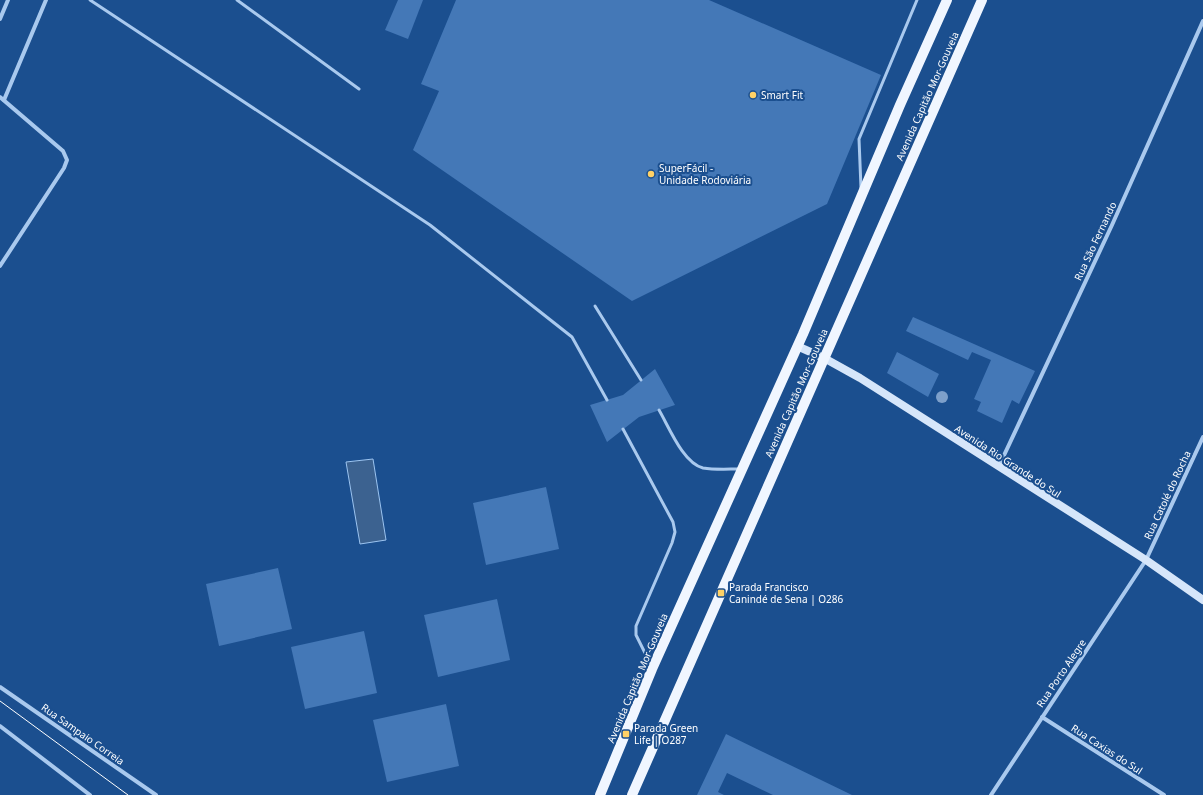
<svg xmlns="http://www.w3.org/2000/svg" width="1203" height="795" viewBox="0 0 1203 795" font-family="'Noto Sans',sans-serif">
<rect width="100%" height="100%" fill="#1b4f8f"/>
<!-- water -->
<polygon fill="#3c6290" stroke="#9cc4f0" points="373,459 386,540 360,544 346,462"/>
<!-- building -->
<g fill="#4478b7">
<polygon points="398,0 423,0 408,39 385,30"/>
<polygon points="456,0 709,0 881,75 827,204 632,301 413,150 439,91 421,84"/>
<polygon points="913,317 1035,371 1019,404 1012,400 1002,423 977,411 981,402 974,399 991,360 972,352 968,360 906,331"/>
<polygon points="897,352 939,374 928,397 887,373"/>
<polygon points="655,369 675,405 639,417 607,442 590,405 623,395"/>
<polygon points="546,487 559,549 486,565 473,503"/>
<polygon points="278,568 292,629 219,646 206,584"/>
<polygon points="497,599 510,660 438,677 424,615"/>
<polygon points="364,631 377,693 305,709 291,647"/>
<polygon points="446,704 459,766 387,782 373,720"/>
<polygon points="726,734 852,795 773,795 727,773 718,792 724,795 697,795"/>
</g>
<g fill="none" stroke-linecap="round" stroke-linejoin="round">
<!-- service -->
<g stroke="#a9c9ee" stroke-width="3">
<polyline points="90,0 430,225 572,337 607,400"/>
<polyline points="237,0 359,89"/>
<polyline points="861,188 859,139 917,0"/>
<polyline points="595,306 641,380"/>
<path d="M 659,410 C 669,427 683,463 703,468 C 715,470 728,469 740,469"/>
<polyline points="623,429 673,522 675,532 672,543 636,626 636,635 651,665"/>
</g>
<!-- minor -->
<g stroke="#a9c9ee" stroke-width="4">
<polyline points="0,19 8,0"/>
<polyline points="0,97 63,151 67,160 64,168 0,266"/>
<polyline points="4,100 46,0"/>
<polyline points="999,466 1112,225 1203,21"/>
<polyline points="0,687 156,795"/>
<polyline points="1042,717 1164,795"/>
<polyline points="0,726 90,795"/>
<polyline points="991,795 1146,560 1203,437"/>
</g>
<!-- secondary -->
<polyline stroke="#d6e6fa" stroke-width="8" points="797,346 824,358 860,378 1146,560 1203,600"/>
<!-- primary -->
<g stroke="#f0f6ff" stroke-width="10">
<polyline points="600,795 652,669 803,334 900,105 947,0"/>
<polyline points="632,795 982,0"/>
</g>
<!-- tram -->
<polyline stroke="#fff" stroke-width="1" points="0,701 128,795"/>
</g>
<!-- trees -->
<circle fill="#7ea0ca" cx="942" cy="397" r="6"/>
<!-- markers -->
<g fill="#ffd166" stroke="#1b4f8f" stroke-width="1.5">
<circle cx="753" cy="95" r="4"/>
<circle cx="651" cy="174" r="4"/>
<rect x="717" y="589" width="8" height="8" rx="2"/>
<rect x="622" y="730" width="8" height="8" rx="2"/>
</g>
<g text-anchor="middle" stroke-width="4" stroke-linejoin="round" paint-order="stroke">
<!-- poi labels -->
<g font-size="10" fill="#fff" stroke="#1b4f8f" text-anchor="start">
<text x="761" y="99">Smart Fit</text>
<text x="659" y="172">SuperFácil -<tspan x="659" dy="12">Unidade Rodoviária</tspan></text>
<text x="729" y="591">Parada Francisco<tspan x="729" dy="12">Canindé de Sena | O286</tspan></text>
<text x="634" y="732">Parada Green<tspan x="634" dy="12">Life | O287</tspan></text>
</g>
<!-- street labels -->
<g font-size="10" fill="#fff" stroke="#1b4f8f">
<text transform="translate(927 96) rotate(-66)" y="4">Avenida Capitão Mor-Gouveia</text>
<text transform="translate(1095 241) rotate(-65)" y="4">Rua São Fernando</text>
<text transform="translate(796 393) rotate(-66)" y="4">Avenida Capitão Mor-Gouveia</text>
<text transform="translate(1008 461) rotate(33)" y="4">Avenida Rio Grande do Sul</text>
<text transform="translate(1167 495) rotate(-65)" y="4">Rua Catolé do Rocha</text>
<text transform="translate(1061 673) rotate(-56)" y="4">Rua Porto Alegre</text>
<text transform="translate(637 678) rotate(-67)" y="4">Avenida Capitão Mor-Gouveia</text>
<text transform="translate(83 734) rotate(35)" y="4">Rua Sampaio Correia</text>
<text transform="translate(1107 749) rotate(33)" y="4">Rua Caxias do Sul</text>
</g>
</g>
</svg>
